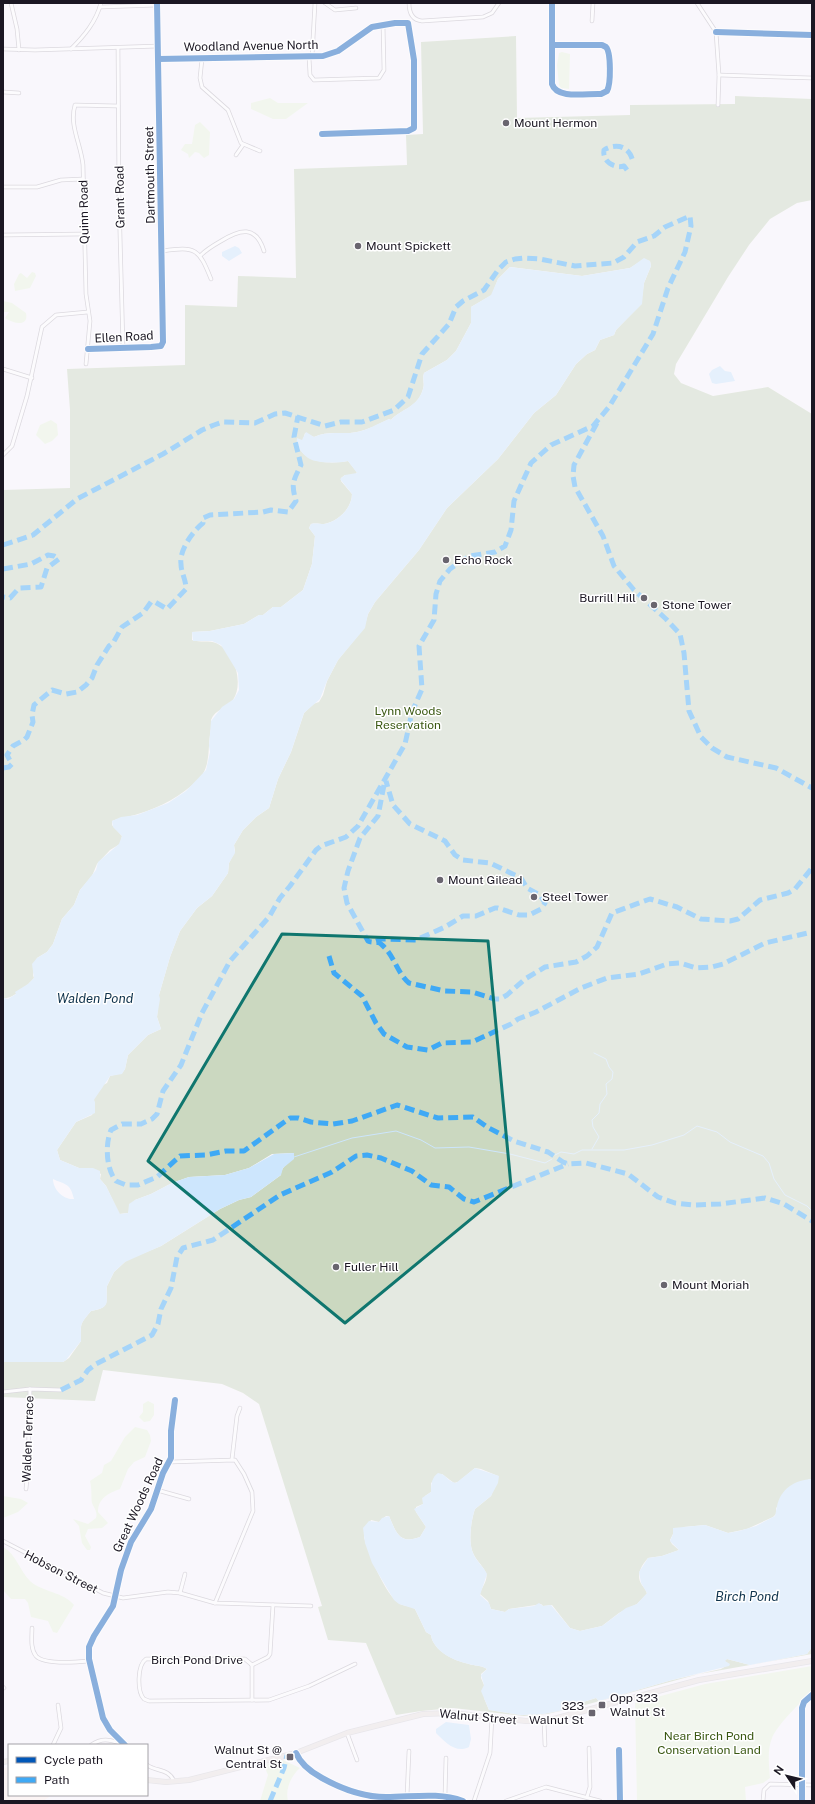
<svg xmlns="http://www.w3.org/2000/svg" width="815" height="1804" viewBox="0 0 815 1804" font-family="'Public Sans',sans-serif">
<rect width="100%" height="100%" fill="#f9f7fc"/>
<!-- commercial -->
<polygon fill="#fcefea" points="9,1767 9,1795 48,1795 49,1797 43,1801 3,1801 3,1768"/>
<!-- green -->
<g fill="#e8f4de">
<polygon points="562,52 570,54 569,89 561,88 559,85 557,65 559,53"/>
<polygon points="270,98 278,103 308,103 286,119 273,119 251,109 251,103"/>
<polygon points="200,122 210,132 209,155 204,158 199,153 195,152 189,158 188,154 181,150 185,144 192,144 195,125"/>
<polygon points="32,272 35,273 36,276 30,288 15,291 14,284 19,274 21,273 27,278"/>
<path d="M 3,301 L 12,303 L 26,313 C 29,327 14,324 5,318 L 9,312 L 3,312 Z"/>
<polygon points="51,420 57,424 58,435 52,441 45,444 36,435 40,425"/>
<polygon points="148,1401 154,1404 154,1415 150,1421 144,1422 139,1417 143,1412 143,1404"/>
<path d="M 135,1427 L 147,1430 L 150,1435 L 151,1441 L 145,1457 L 134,1462 L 128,1469 L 120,1489 C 109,1493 98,1498 98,1512 L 108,1523 L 102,1528 L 88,1529 L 85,1536 L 91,1547 L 90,1550 L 87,1550 L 82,1543 L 79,1526 L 73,1519 L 88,1524 L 96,1518 C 98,1512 94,1508 92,1503 C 91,1499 92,1488 90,1481 L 102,1473 L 104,1465 L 111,1461 L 125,1437 Z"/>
<polygon points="3,1496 21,1499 28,1503 18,1512 3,1518"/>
<path d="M 3,1547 C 16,1554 20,1571 30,1581 C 42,1592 64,1592 74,1605 L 57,1633 L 53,1632 L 48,1621 L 31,1617 L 28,1603 L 25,1599 L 11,1599 L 3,1590 Z"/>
<path d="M 812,1666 L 812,1691 C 801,1702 777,1725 772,1738 C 767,1750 769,1765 770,1778 L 763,1783 L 745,1787 L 746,1801 L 637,1801 L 635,1703 L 705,1684 Z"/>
<path d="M 283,1760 L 300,1768 C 291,1776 285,1789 288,1801 L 260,1801 L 268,1775 L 265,1768 L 259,1766 Z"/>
</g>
<!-- forest -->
<path fill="#cbd8c0" d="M 516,36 L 517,118 L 630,115 L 630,105 L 735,104 L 735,96 L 812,99 L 812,200 L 797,203 L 770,219 L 749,245 L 728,277 L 676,364 L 674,374 L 681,383 L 713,396 L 768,387 L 812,414 L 812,1479 L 809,1479 L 776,1508 L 776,1514 L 773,1517 L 747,1529 L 728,1533 L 705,1525 L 684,1527 L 673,1534 L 670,1540 L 672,1544 L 679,1550 L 662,1556 L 648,1558 C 642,1565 635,1575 642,1585 C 644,1588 646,1589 647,1594 L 637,1604 L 619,1613 L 602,1626 L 580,1631 L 570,1628 L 552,1605 L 543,1606 L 541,1604 L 536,1605 L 509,1609 L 505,1612 L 491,1609 L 488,1601 L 480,1594 C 481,1587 490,1579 485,1571 C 482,1565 476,1560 473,1553 C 468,1542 471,1520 475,1509 L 491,1496 L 498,1476 L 481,1469 L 475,1468 L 458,1482 L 454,1483 L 442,1474 L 431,1483 L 431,1492 L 425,1496 L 423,1504 L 416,1507 L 416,1512 L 426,1527 L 420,1537 C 399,1545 396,1532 389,1516 L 386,1516 L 379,1522 L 371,1520 L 364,1537 C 368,1553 386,1596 400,1604 C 405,1606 411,1606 415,1609 L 426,1632 L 431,1635 C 433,1651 455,1661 469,1664 C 475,1666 481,1665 487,1669 L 481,1674 L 481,1678 L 484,1685 L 484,1698 L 489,1710 L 521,1715 L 543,1714 L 574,1708 L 580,1703 L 596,1698 L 599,1701 L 672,1680 L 721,1669 L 726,1666 L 725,1660 L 727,1659 L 750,1665 L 807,1654 L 812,1647 L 812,1654 L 699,1674 L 574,1708 L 547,1714 L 524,1716 L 453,1708 L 421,1711 L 396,1715 L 366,1643 L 328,1640 L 318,1607 L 322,1606 L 259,1404 L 243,1393 L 222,1384 L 103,1370 L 95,1401 L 3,1397 L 3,1362 L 63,1362 L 69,1358 L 81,1341 C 81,1323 79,1325 91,1311 C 112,1307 105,1302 107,1286 L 114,1272 L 127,1260 L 161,1246 L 220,1209 L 239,1200 L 251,1197 L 281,1175 C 281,1165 291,1164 294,1153 L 272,1154 L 249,1168 L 225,1175 L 189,1177 L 172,1183 L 151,1194 L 135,1200 L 128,1213 L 119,1214 L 106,1186 L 100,1179 L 101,1174 L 88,1168 L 79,1168 L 60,1160 L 57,1150 L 76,1122 L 92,1115 L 95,1107 L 93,1100 L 101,1086 L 107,1083 L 110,1076 L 122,1073 L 125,1069 L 128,1055 L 148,1035 L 161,1029 L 157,1017 L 159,995 L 170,957 L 180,931 L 197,908 L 212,896 L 228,873 L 229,863 L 235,851 L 234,845 L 243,830 L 256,817 L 269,808 L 278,779 L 291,752 L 304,713 L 313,704 L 319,702 L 323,695 L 327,681 L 338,660 L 364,628 L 368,614 L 375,602 L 419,550 L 447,508 L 498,459 L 534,413 L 556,395 L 576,364 L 587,354 L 595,350 L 600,340 L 614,335 L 616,330 L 641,304 L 644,283 L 651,266 L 650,261 L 643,260 L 630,268 L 582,276 L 510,267 L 498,279 L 492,295 L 471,307 L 471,323 L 456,351 L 447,360 L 424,373 C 422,379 425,383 423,389 C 418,408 401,409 391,420 L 389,419 C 379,424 368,430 357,432 C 342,435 328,430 314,437 L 305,433 L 303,440 L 297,443 C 304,464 330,464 348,461 L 357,472 L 355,475 L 345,475 L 341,478 L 341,481 L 352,494 C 352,508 338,522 324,524 C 320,524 315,523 311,524 L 309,528 L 315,536 L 312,564 L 303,590 L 281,607 L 273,607 L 263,615 L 259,615 L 244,624 L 210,631 L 192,632 L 192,640 C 200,643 210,640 216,643 C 235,651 244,684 233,700 C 228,708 215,709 211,720 C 211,723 212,726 211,729 C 207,747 212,766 198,780 C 181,796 161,807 138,814 C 129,817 122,817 112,821 L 112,825 L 122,836 L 120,844 L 110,850 L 97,864 L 92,876 L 80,890 L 74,905 L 62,919 L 53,944 L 47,952 L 37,958 L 33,975 L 34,978 C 28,985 12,1000 3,998 L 3,490 L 70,488 L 70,410 L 67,369 L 185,365 L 185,305 L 237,307 L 238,276 L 296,278 L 294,169 L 407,165 L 406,135 L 423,134 L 421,42 Z"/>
<!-- water -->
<g fill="#cde6fd" fill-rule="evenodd">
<polygon points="235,246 239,248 242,253 229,261 222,256 222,252"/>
<path d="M 644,258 L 650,261 L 651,266 L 644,283 L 642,304 L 616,330 L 614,335 L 600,340 L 595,350 L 587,354 L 576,364 L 556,395 L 534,413 L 498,459 L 447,508 L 419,550 L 375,602 L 368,614 L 365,628 L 338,660 L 327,681 L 320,699 L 304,713 L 291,752 L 278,779 L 269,808 L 256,817 L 243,830 L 234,845 L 235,853 L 229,863 L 228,873 L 212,896 L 197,908 L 180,931 L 170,957 L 159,995 L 160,999 L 157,1017 L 161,1029 L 148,1035 L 128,1055 L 125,1069 L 122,1074 L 110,1076 C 109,1078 96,1097 94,1100 L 95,1102 L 95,1113 L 76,1122 L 57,1150 L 60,1160 L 79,1168 L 93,1168 L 100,1171 L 100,1179 L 106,1186 L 120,1214 L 128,1213 L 129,1204 L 135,1200 L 151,1194 L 172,1183 L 189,1177 L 225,1175 L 249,1168 L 274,1154 L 294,1153 L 294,1159 L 283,1168 L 281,1175 L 251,1197 L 239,1200 L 220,1209 L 161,1246 L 125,1262 L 114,1272 L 107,1286 C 105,1302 113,1307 91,1311 C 79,1326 81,1323 81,1341 L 66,1360 L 63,1362 L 3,1362 L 3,998 L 8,999 L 16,994 L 15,992 L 28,984 L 34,978 L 32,964 L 37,958 L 47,952 L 53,944 L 62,919 L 74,905 L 80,890 L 96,870 L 98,862 L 119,844 L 122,836 L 113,827 L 112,821 L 121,817 L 137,815 L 168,803 L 186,791 L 206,770 L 210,752 L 209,746 L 211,721 L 222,707 L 234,699 L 239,690 L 238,673 L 221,645 L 212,641 L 193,641 L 192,632 L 210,631 L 244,624 L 259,615 L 263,615 L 273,607 L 281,607 L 303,590 L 312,564 L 315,536 L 309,528 L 311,524 C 315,523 320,524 324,524 C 338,522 352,508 352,494 L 340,479 L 345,475 L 357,473 L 348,461 C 339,463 325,463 316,461 C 307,460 295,448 297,438 L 302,440 L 306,432 L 314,437 C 328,430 342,435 357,432 C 368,430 379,423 389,419 L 391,420 C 401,409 418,407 423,389 C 425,383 422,379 424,373 L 447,360 L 456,351 L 471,323 L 471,307 L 491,295 L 498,279 L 510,267 L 582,276 L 630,268 ZM 53,1179 C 65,1185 70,1182 74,1199 C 64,1200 53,1190 53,1179 Z"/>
<polygon points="720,366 725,371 731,372 735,381 716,384 712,383 709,374 712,370"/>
<path d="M 475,1468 L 499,1476 L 498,1483 L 491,1496 L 475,1509 C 471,1520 468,1542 473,1553 C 476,1561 484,1567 487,1574 L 480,1595 L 489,1603 L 491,1609 L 505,1612 L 509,1609 L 534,1606 L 539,1603 L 543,1606 L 551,1605 L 570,1628 L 580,1631 L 602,1626 L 626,1608 L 637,1604 L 647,1593 L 641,1583 L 639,1572 L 648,1558 L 662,1556 L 679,1550 L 670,1541 L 673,1534 L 673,1528 L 705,1525 L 728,1533 L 739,1531 L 756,1526 L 775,1516 C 776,1512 776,1510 777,1506 C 781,1489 794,1480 812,1479 L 812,1647 L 807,1654 L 750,1665 L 727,1659 L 725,1661 L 730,1664 L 729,1666 L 672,1680 L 599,1701 L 596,1698 L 580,1703 L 574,1708 L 543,1714 L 521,1715 L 489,1710 L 481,1691 L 484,1685 L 481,1675 L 487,1669 C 481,1665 475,1666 469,1664 C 454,1661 433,1651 431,1635 L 426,1632 L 415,1609 L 399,1604 L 394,1600 L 372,1563 L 365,1543 L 363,1528 L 369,1521 L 379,1522 L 382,1518 L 389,1516 C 396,1532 399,1545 420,1537 L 426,1527 L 414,1509 L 423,1504 L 422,1498 L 431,1492 C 431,1484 432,1477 438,1473 C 446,1474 448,1482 456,1483 Z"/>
<path d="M 446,1722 L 469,1725 L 471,1739 L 469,1747 C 456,1754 445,1742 436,1733 L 436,1729 Z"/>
</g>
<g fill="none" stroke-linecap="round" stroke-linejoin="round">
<!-- stream -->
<g stroke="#cde6fd" stroke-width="1">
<polyline points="592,1149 599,1137 593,1127 592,1120 599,1113 600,1104 607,1094 606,1084 612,1079 613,1072 609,1067 606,1059 594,1053"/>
<polyline points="555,1155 561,1152 574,1154 582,1150 624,1150 652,1145 684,1135 697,1126 717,1132 730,1142 763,1156 769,1163 774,1179 785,1195 807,1206 812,1211"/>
<polyline points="294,1157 352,1138 396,1131 421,1140 435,1148 469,1147 510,1154 545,1163 552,1159"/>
</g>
<!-- street casing -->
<g stroke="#b8b4bd" stroke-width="4.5">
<g id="street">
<polyline points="11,3 17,29 19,50"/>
<polyline points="325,3 335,10 356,8"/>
<path d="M 409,3 C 409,12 412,20 422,21 L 483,17 L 492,13 L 499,3"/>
<polyline points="697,3 716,32 719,75 718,105"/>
<polyline points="100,7 157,5"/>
<polyline points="592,21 593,3"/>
<polyline points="716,32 812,35"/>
<path d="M 552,45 L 602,45 L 606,47 C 611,52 611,84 607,91 L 601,94 C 588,93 557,100 552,84 L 552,3"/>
<polyline points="118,48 119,197 123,347"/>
<polyline points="3,49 35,50 159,46"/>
<path d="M 71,49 C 84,36 96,22 101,3"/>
<polyline points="309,57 310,75 314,80 379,78 384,70 383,24"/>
<polyline points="312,57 315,3"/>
<polyline points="158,59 323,56 338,51 372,27 395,23 408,23 414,60 414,128 408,131 322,134"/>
<polyline points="202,59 200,78 202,87 228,110 241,143 260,151"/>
<polyline points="719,75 812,78"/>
<polyline points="3,92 19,93"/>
<polyline points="236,155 243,145"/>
<polyline points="3,187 37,187 61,180 83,179"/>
<polyline points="3,235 84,234"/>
<path d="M 163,251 C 196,246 199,249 211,279"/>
<path d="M 201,255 C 207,249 214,245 221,241 C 240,229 256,225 264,251"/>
<polyline points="88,349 151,347 161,346 163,342 157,3"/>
<path d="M 86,364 L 90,321 L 86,294 L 83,165 C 81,144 69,126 75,105 L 118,106"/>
<polyline points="3,369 32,378"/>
<polyline points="3,455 12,446 27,396 42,327 56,315 88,312"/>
<polyline points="3,1392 30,1389 61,1390"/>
<polyline points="232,1459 237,1416 240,1408"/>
<polyline points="170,1462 235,1460 244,1474 252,1492 253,1511 215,1603"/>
<polyline points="26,1489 28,1469 30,1389"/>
<polyline points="157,1490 189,1499"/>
<polyline points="3,1541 103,1593 123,1598 168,1592 180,1593 215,1603 311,1606"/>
<polyline points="180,1593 185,1574"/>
<path d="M 32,1628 C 32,1637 30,1648 36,1656 C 44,1665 78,1662 89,1661"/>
<path d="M 252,1665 L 245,1659 L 146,1659 C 137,1665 137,1692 144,1699 L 149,1701 L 269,1700 L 309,1686 L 355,1664"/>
<polyline points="252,1665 268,1657 270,1654 273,1605"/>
<polyline points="3,1687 4,1688"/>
<polyline points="252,1700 252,1665"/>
<polyline points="544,1720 545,1745"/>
<polyline points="347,1733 357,1760"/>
<polyline points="53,1745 61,1728 58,1705"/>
<path d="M 91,1745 C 103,1737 110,1740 123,1744"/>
<polyline points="125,1745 110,1730 103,1718 89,1659 89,1647 94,1636 113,1606 121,1570 131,1542 151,1509 163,1473 171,1458 171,1431 175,1400"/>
<polyline points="619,1750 620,1801"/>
<path d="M 147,1765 C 157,1772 168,1768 174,1781"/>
<polyline points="407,1796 409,1751"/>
<polyline points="445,1796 446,1758"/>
<polyline points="587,1797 590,1787 589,1748"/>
<polyline points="474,1801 490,1753 492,1717"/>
<polyline points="506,1801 546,1787 600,1801"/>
<polyline points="763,1801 764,1790 770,1784 812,1785"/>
<polyline points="802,1801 802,1708 804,1702 812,1695"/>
</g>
</g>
<!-- secondary casing -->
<g stroke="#b8b4bd" stroke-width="5.5">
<path id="secondary" d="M 296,1753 C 301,1765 311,1772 322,1778 C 342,1789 363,1797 386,1797 C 413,1797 438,1792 463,1801"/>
</g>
<!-- primary casing -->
<g stroke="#d4d2d7" stroke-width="6">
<g id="primary">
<polyline points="3,1762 9,1761"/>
<polyline points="147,1780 166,1782 189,1780 296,1753 347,1733 423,1714 451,1713 526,1721 550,1720 699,1680 812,1661"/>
</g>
</g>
<!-- street -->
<use href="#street" stroke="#fefeff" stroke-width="3"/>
<!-- secondary -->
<use href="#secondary" stroke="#fefeff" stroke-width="4"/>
<!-- primary -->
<use href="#primary" stroke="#e9e3e1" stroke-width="4.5"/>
<!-- quiet -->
<g stroke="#3fa9f5" stroke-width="5" stroke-dasharray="10 5" stroke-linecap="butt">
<path d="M 627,170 L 624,166 C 614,169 602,161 604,150 C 612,145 624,144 630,154 C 632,157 632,160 634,162"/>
<polyline points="597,423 574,465 573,476 575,487 603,536 614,566 634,590 666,619 680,634 684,653 689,711 701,737 712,748 727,757 776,768 812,788"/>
<path d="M 3,545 L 33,535 L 77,499 L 163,454 L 202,430 L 214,425 L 223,422 L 255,423 L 275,414 L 285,413 L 325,426 L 341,422 L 362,422 L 394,410 L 408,397 L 422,354 L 449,324 L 456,307 L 463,301 L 484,290 L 498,270 L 506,262 L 515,259 L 525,258 L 540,259 L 575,266 L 613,263 L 624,257 L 637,242 L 654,236 L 665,227 L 690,216 L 691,226 L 685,252 L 668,288 L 653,334 L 609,407 L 593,426 L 551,445 L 531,463 L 514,501 L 511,530 L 505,546 L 495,552 L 470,556 L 461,561 L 450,569 L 440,581 L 436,594 L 434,620 L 419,646 L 422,689 L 412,712 L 405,744 L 358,826 L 346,837 L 321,846 L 316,850 L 290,886 L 280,898 L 269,917 L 230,961 L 202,1013 L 181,1065 L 163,1091 L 157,1114 L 152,1119 L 141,1124 L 122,1124 L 111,1130 C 105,1144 106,1169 116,1181 L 126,1185 L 138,1185 L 157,1177 L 180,1156 L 206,1155 L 226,1151 L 244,1151 L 290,1118 L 298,1118 L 311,1122 L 333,1124 L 352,1121 L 397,1105 L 438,1118 L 473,1117 L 487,1127 L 514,1141 L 548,1152 L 563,1162 L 568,1164 L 586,1163 L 628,1174 L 658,1197 L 675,1203 L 693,1205 L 720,1204 L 765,1198 L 784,1204 L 812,1221"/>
<polyline points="3,569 31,564 48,555 54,556 59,559 47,568 41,587 19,588 10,598 3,597"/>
<path d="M 3,768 L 9,767 L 12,764 L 7,755 L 13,746 L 24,740 L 27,737 L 33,722 L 32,715 L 34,705 L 52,690 L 66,694 L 77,692 L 86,685 L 92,678 L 97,665 L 109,646 L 113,643 L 122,627 L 143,613 L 151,602 L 155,602 L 167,609 L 186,589 C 186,579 181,573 181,564 C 179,550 193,531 203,523 L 203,518 L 210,515 L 263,512 L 271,510 L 288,512 L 296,501 C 291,484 293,481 301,465 L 294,437 L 298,416"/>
<path d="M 384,785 L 378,816 L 360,838 L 348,871 L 344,888 L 347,903 L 368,941 C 372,943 379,941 382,945 C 394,955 397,973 409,983 L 445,991 L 472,992 L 495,999 L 500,999 L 507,995 L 525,979 L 545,967 L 576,962 L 587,956 L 597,947 L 612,913 L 650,899 L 677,907 L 701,919 L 730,921 L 738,919 L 760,900 L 788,893 L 795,889 L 812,868"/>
<polyline points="376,941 382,939 416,940 445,927 463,916 476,916 495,908 498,908 519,915 529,915 541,909 545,903 540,895 527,888 521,878 490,863 463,860 455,855 445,841 410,824 393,805 386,781"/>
<polyline points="329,956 334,973 362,996 376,1023 384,1034 407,1047 428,1050 442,1043 472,1042 511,1024 518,1019 536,1012 581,988 607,978 639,974 667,964 680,963 696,968 712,967 723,964 765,943 812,932"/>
<polyline points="61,1390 81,1380 88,1370 96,1364 152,1335 158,1324 161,1309 171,1288 177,1257 183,1248 213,1240 280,1195 332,1172 356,1156 367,1155 381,1158 412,1171 431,1185 449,1187 464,1199 474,1202 568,1164"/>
<polyline points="270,1801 284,1768 287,1755"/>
</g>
<!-- cycleway casing -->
<g stroke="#fff" stroke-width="8">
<g id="cycleway">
<polyline points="716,32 812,35"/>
<path d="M 552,45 L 602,45 L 606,47 C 611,52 611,84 607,91 L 601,94 C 588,93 557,100 552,84 L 552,3"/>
<polyline points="158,59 323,56 338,51 372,27 395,23 408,23 414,60 414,128 408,131 322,134"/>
<polyline points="88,349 151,347 161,346 163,342 157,3"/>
<polyline points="125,1745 110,1730 103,1718 89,1659 89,1647 94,1636 113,1606 121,1570 131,1542 151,1509 163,1473 171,1458 171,1431 175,1400"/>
<polyline points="619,1750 620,1801"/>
<path d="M 296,1753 C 301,1765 311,1772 322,1778 C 342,1789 363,1797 386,1797 C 413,1797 438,1792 463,1801"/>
<polyline points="802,1801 802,1708 804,1702 812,1695"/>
</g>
</g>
<!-- cycleway -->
<use href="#cycleway" stroke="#0057b8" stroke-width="6"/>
</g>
<!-- marked area -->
<path d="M0 0H815V1804H0ZM 282,934 L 488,941 L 511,1186 L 345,1323 L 148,1161 Z" fill="#f9f7fc" fill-opacity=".55" fill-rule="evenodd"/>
<path fill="none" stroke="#0f766e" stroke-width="3" stroke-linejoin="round" d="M 282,934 L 488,941 L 511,1186 L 345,1323 L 148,1161 Z"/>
<!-- markers -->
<g fill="#69656f" stroke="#fff" stroke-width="1.5">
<circle cx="506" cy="123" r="4"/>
<circle cx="358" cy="246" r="4"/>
<circle cx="446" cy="560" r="4"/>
<circle cx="644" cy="598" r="4"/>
<circle cx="654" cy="605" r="4"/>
<circle cx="440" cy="880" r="4"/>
<circle cx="534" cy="897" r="4"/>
<circle cx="336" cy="1267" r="4"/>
<circle cx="664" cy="1285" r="4"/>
<rect x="598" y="1701" width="8" height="8" rx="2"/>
<rect x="588" y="1709" width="8" height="8" rx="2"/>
<rect x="286" y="1753" width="8" height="8" rx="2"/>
</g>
<g text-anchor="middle" stroke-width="3" stroke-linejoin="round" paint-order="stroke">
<!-- street labels -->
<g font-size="12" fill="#1b1723" stroke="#fff">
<text transform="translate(251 46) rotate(-1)" y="4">Woodland Avenue North</text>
<text transform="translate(150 175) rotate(-91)" y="4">Dartmouth Street</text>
<text transform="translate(120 197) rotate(-91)" y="4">Grant Road</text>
<text transform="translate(84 212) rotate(-91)" y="4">Quinn Road</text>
<text transform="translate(124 337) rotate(-3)" y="4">Ellen Road</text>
<text transform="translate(28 1439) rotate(-88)" y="4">Walden Terrace</text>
<text transform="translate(138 1505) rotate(-65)" y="4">Great Woods Road</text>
<text transform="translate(61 1572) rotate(27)" y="4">Hobson Street</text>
<text x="197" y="1664">Birch Pond Drive</text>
<text transform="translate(478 1717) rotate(5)" y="4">Walnut Street</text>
</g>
<!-- poi labels -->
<g font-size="12" fill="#1b1723" stroke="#fff" text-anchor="start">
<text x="514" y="127">Mount Hermon</text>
<text x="366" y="250">Mount Spickett</text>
<text x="454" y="564">Echo Rock</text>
<text x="636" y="602" text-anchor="end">Burrill Hill</text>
<text x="662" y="609">Stone Tower</text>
<text x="448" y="884">Mount Gilead</text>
<text x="542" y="901">Steel Tower</text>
<text x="344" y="1271">Fuller Hill</text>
<text x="672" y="1289">Mount Moriah</text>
<text x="610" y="1702">Opp 323<tspan x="610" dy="14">Walnut St</tspan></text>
<text x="584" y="1710" text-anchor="end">323<tspan x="584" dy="14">Walnut St</tspan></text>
<text x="282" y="1754" text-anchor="end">Walnut St @<tspan x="282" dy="14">Central St</tspan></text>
</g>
<!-- park labels -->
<g font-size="12" fill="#3a5812" stroke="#fff">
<text x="408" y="715">Lynn Woods<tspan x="408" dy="14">Reservation</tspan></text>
<text x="709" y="1740">Near Birch Pond<tspan x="709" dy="14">Conservation Land</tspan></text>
</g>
<!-- water labels -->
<g font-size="13" font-style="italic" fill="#0f334c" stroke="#fff">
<text x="95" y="1003">Walden Pond</text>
<text x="747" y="1601">Birch Pond</text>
</g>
</g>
<!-- border -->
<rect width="815" height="1804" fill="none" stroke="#1b1723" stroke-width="8"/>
<!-- legend -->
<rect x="8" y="1744" width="140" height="52" fill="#ffffff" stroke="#a4a2a7"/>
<rect x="16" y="1757" width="20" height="6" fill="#0057b8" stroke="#a4a2a7"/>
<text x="44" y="1764" font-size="12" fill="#1b1723">Cycle path</text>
<rect x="16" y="1777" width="20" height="6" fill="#3fa9f5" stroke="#a4a2a7"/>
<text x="44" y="1784" font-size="12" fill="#1b1723">Path</text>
<!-- north arrow -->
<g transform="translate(787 1776) rotate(305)" stroke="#ffffff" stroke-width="3" paint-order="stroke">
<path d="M0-3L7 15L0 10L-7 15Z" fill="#1b1723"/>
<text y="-6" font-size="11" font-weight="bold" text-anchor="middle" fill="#1b1723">N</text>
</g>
</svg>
